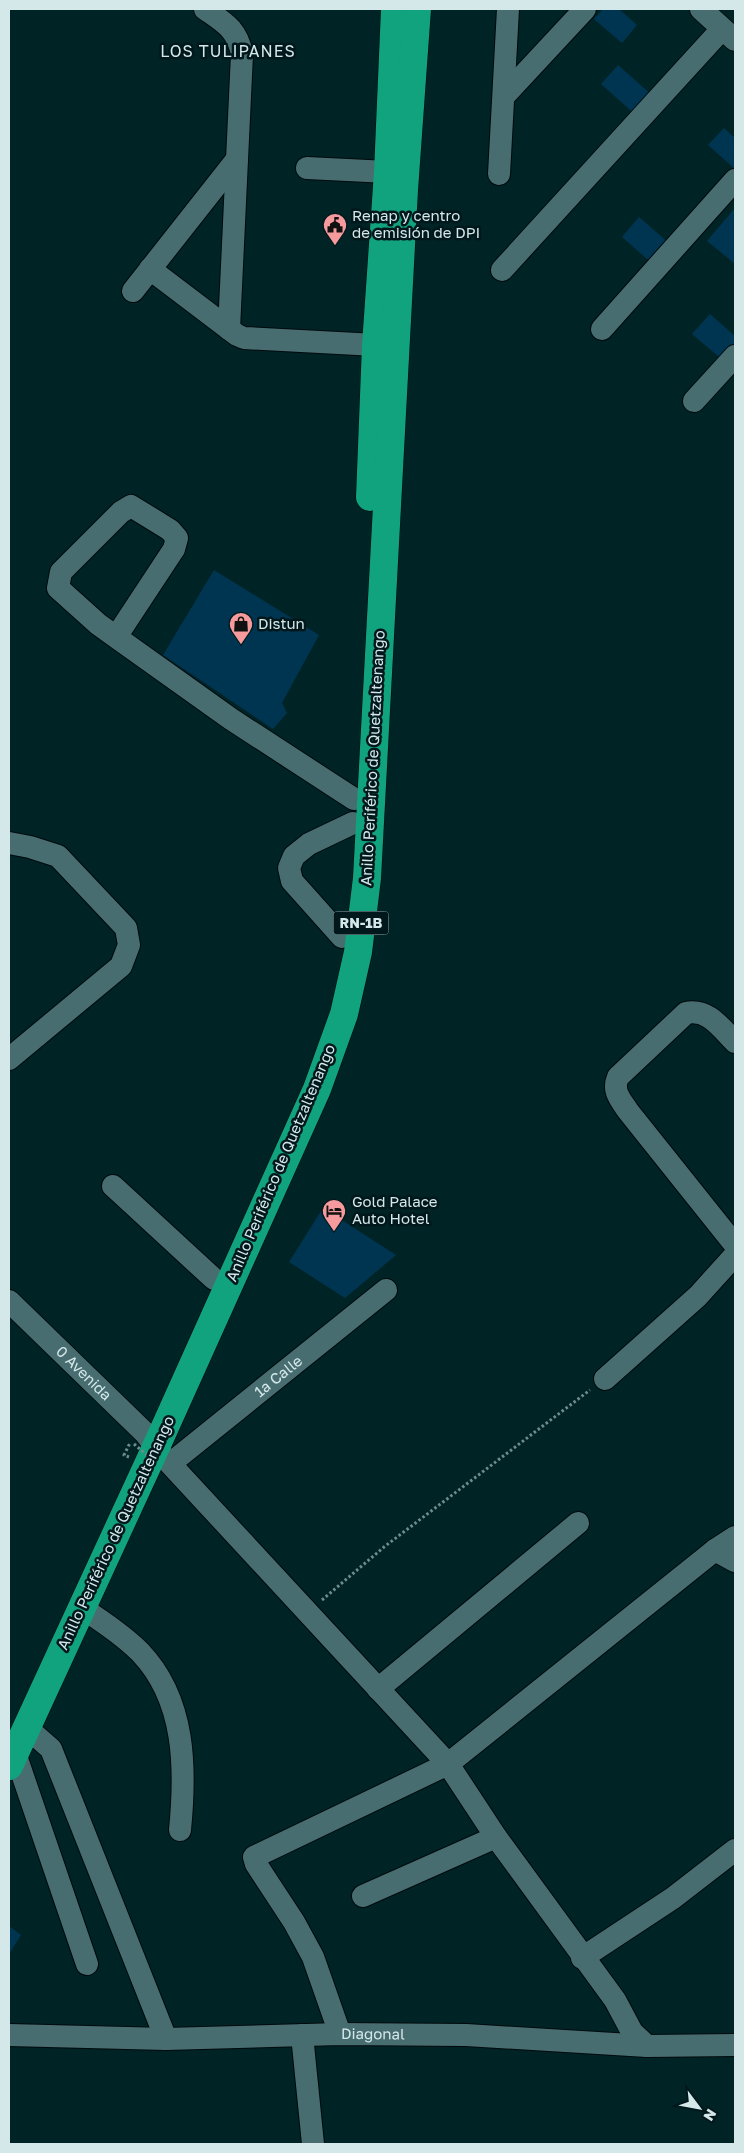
<svg xmlns="http://www.w3.org/2000/svg" width="744" height="2153" viewBox="0 0 744 2153" font-family="'Golos Text',sans-serif">
<rect width="100%" height="100%" fill="#002326"/>
<!-- building -->
<g fill="#003552">
<polygon points="603,9 619,9 637,25 622,43 594,19"/>
<polygon points="618,65 654,97 637,116 601,84"/>
<polygon points="724,128 735,138 735,169 708,145"/>
<polygon points="735,208 735,264 707,241"/>
<polygon points="639,217 671,245 654,265 622,237"/>
<polygon points="710,314 735,336 735,350 725,362 692,334"/>
<polygon points="214,570 319,635 282,703 287,713 273,729 163,655"/>
<polygon points="323,1208 396,1255 345,1298 289,1262"/>
<polygon points="9,1926 21,1935 9,1954"/>
</g>
<g fill="none" stroke-linecap="round" stroke-linejoin="round">
<!-- minor casing -->
<g stroke="#000a0c" stroke-width="24">
<g id="minor">
<path d="M 205,9 C 225,23 237,29 242,54 L 229,329"/>
<polyline points="701,9 735,40"/>
<polyline points="505,95 585,9"/>
<polyline points="307,168 388,172"/>
<polyline points="499,174 508,9"/>
<polyline points="150,269 237,335 244,338 376,345"/>
<polyline points="502,270 722,29"/>
<polyline points="133,291 237,159"/>
<polyline points="602,329 735,180"/>
<polyline points="694,401 735,356"/>
<polyline points="116,637 174,549 177,538 170,530 131,506 121,512 61,572 58,588 98,624 116,637 231,719 354,799"/>
<polyline points="9,843 30,847 58,856 126,928 129,945 121,966 9,1059"/>
<polyline points="342,937 292,881 289,868 294,856 309,844 353,823"/>
<path d="M 735,1042 C 721,1028 708,1008 686,1013 L 618,1077 C 612,1091 620,1099 628,1111 L 735,1245"/>
<polyline points="113,1186 214,1279"/>
<path id="s1" d="M 9,1301 L 145,1433 L 162,1455 L 448,1764 L 496,1837 L 615,2000 L 632,2032 L 647,2046"/>
<polyline points="605,1379 698,1296 735,1255"/>
<path id="s2" d="M 171,1463 L 386,1290"/>
<polyline points="715,1550 735,1561"/>
<path d="M 82,1608 C 102,1621 123,1635 140,1652 C 186,1700 186,1769 180,1830"/>
<polyline points="378,1689 578,1523"/>
<polyline points="26,1727 51,1749 166,2039"/>
<polyline points="15,1753 87,1964"/>
<polyline points="363,1896 496,1837"/>
<polyline points="582,1958 673,1898 735,1850"/>
<polyline points="340,2034 313,1957 294,1922 256,1864 254,1857 448,1764 715,1550 735,1537"/>
<path id="s3" d="M 9,2035 L 166,2039 L 340,2034 L 466,2035 L 647,2046 L 735,2045"/>
<polyline points="302,2035 313,2144"/>
</g>
</g>
<!-- highway casing -->
<g stroke="#000a0c" stroke-width="29">
<g id="highway">
<polyline points="370,497 376,345 388,172 395,9"/>
<polyline points="9,1766 156,1447 317,1089 344,1014 358,952 367,878 404,190 417,9"/>
</g>
</g>
<!-- path -->
<g stroke="#6f8b8d" stroke-width="3" stroke-dasharray="2.5 2.5" stroke-linecap="butt">
<polyline points="129,1457 124,1455 130,1443"/>
<polyline points="322,1600 384,1547 590,1390"/>
</g>
<!-- minor -->
<use href="#minor" stroke="#486d71" stroke-width="22"/>
<!-- highway -->
<use href="#highway" stroke="#11a27e" stroke-width="28"/>
<!-- path-bridge -->
<polyline stroke="#6f8b8d" stroke-width="3" stroke-dasharray="2.5 2.5" stroke-linecap="butt" points="134,1444 154,1461"/>
</g>
<!-- icons -->
<defs>
<g id="civic-pin" transform="scale(1.25)"><path d="M0 17L-7.5 6A9.5 9.5 0 1 1 7.5 6Z" fill="#f59b9e" stroke="#00181b"/><path d="M-.6-6.5H3V-4.5H.6V-3L4-1V1h2V6H-6V1h2V-1L-.6-3ZM-1.2 2.5V6h2.4V2.5Z" fill="#111"/></g>
<g id="shop-pin" transform="scale(1.25)"><path d="M0 17L-7.5 6A9.5 9.5 0 1 1 7.5 6Z" fill="#f59b9e" stroke="#00181b"/><path d="M-5-2.5h2.3a2.7 3.5 0 0 1 5.4 0H5L5.5 6h-11ZM-1.5-2.5h3a1.5 2.3 0 0 0-3 0Z" fill="#111"/></g>
<g id="hotel-pin" transform="scale(1.25)"><path d="M0 17L-7.5 6A9.5 9.5 0 1 1 7.5 6Z" fill="#f59b9e" stroke="#00181b"/><path d="M-6-4.5h1.5V1H6V5H4.5V3h-9V5H-6ZM-4 0a1.8 1.8 0 1 1 3.6 0ZM.5 0V-2.5h3Q6-2.5 6 0Z" fill="#111"/></g>
</defs>
<g fill-rule="evenodd">
<use href="#civic-pin" x="335" y="225"/>
<use href="#shop-pin" x="241" y="624"/>
<use href="#hotel-pin" x="334" y="1211"/>
</g>
<g text-anchor="middle" stroke-width="5" stroke-linejoin="round" paint-order="stroke">
<!-- shield labels -->
<rect fill="#00181b" stroke="#94aaac" stroke-width="1" x="333.5" y="911.5" width="55" height="23" rx="4"/>
<g font-size="14" font-weight="bold" fill="#d4e8ea">
<text x="361" y="928">RN-1B</text>
</g>
<!-- poi labels -->
<g font-size="15" fill="#d4e8ea" stroke="#00181b" text-anchor="start">
<text x="352" y="221">Renap y centro<tspan x="352" dy="17">de emisión de DPI</tspan></text>
<text x="258" y="629">Distun</text>
<text x="352" y="1207">Gold Palace<tspan x="352" dy="17">Auto Hotel</tspan></text>
</g>
<!-- street labels -->
<g font-size="15" fill="#d4e8ea" stroke="#00181b">
<text transform="translate(373 758) rotate(-87)" y="5">Anillo Periférico de Quetzaltenango</text>
<text transform="translate(281 1163) rotate(-67)" y="5">Anillo Periférico de Quetzaltenango</text>
<text dy="5" stroke="none"><textPath href="#s1" startOffset="104">0 Avenida</textPath></text>
<text dy="5" stroke="none"><textPath href="#s2" startOffset="138">1a Calle</textPath></text>
<text transform="translate(116 1533) rotate(-65)" y="5">Anillo Periférico de Quetzaltenango</text>
<text dy="5" stroke="none"><textPath href="#s3" startOffset="364">Diagonal</textPath></text>
</g>
<!-- neighbourhood labels -->
<g font-size="16" letter-spacing="1" fill="#d4e8ea" stroke="#00181b">
<text x="228" y="57">LOS TULIPANES</text>
</g>
</g>
<!-- border -->
<rect width="744" height="2153" fill="none" stroke="#d4e8ea" stroke-width="20"/>
<!-- north arrow -->
<g transform="translate(699 2108) rotate(122)" stroke="#00181b" stroke-width="4" paint-order="stroke">
<path d="M0-4L9 19L0 12L-9 19Z" fill="#d4e8ea"/>
<text y="-8" font-size="14" font-weight="bold" text-anchor="middle" fill="#d4e8ea">N</text>
</g>
</svg>
